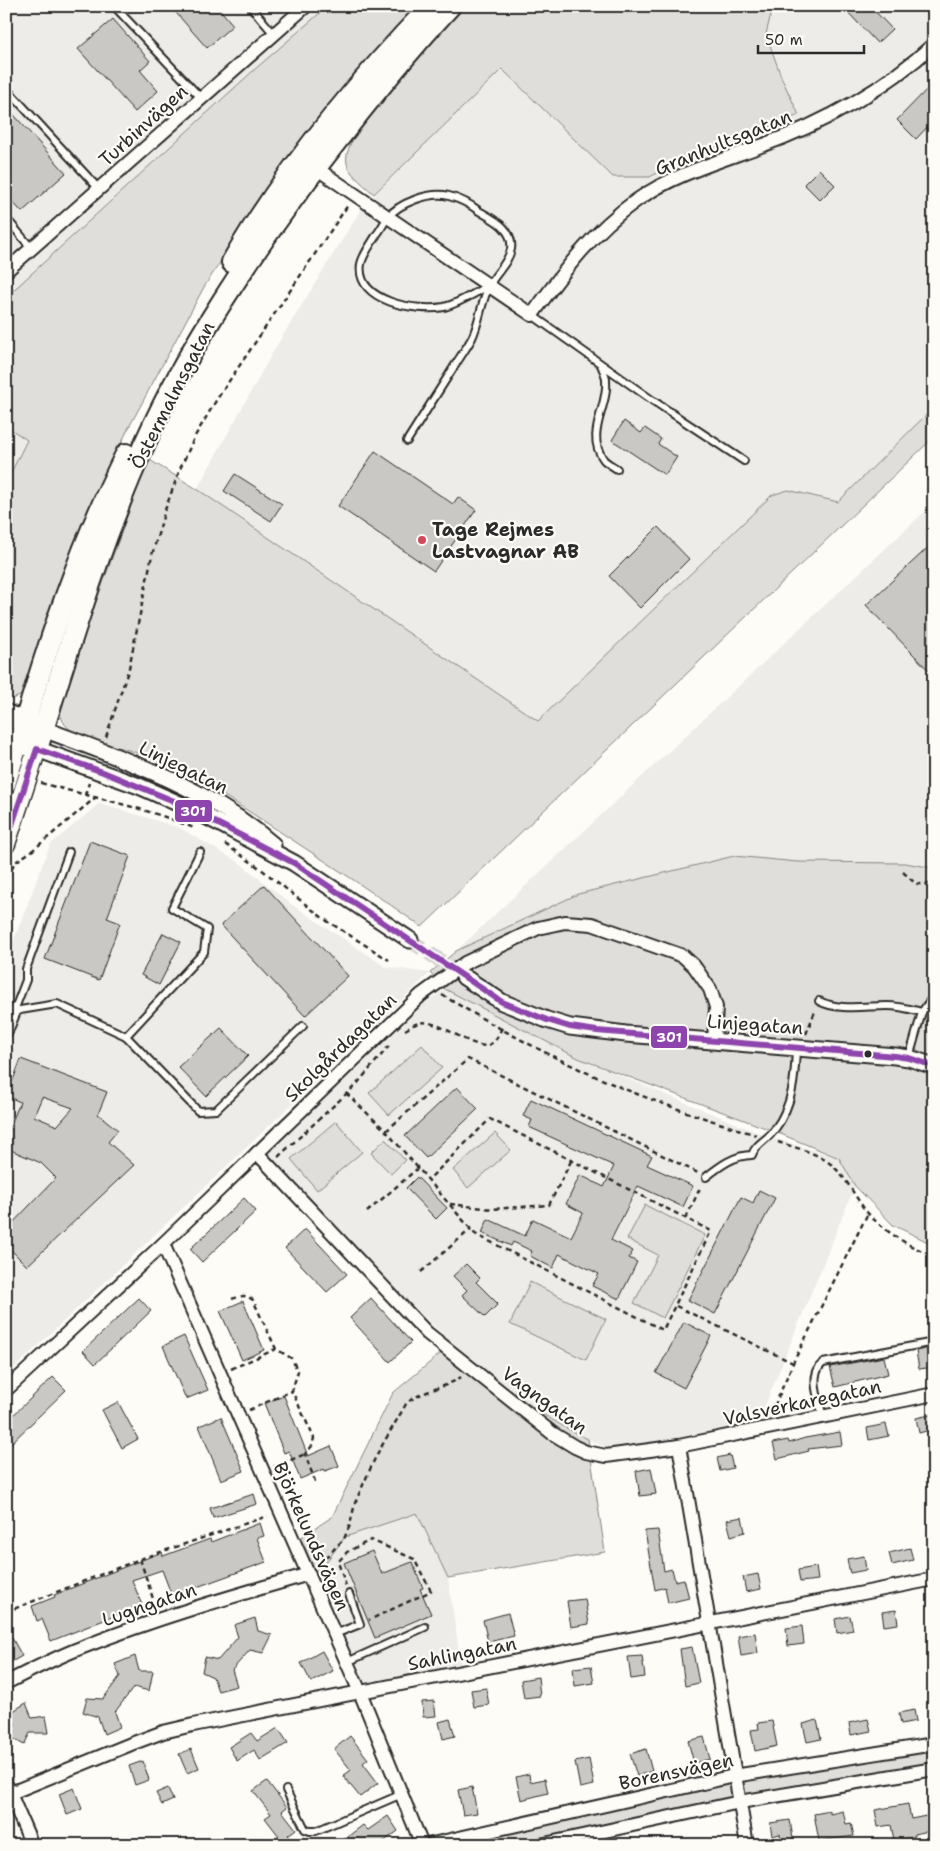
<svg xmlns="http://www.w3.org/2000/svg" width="940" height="1851" viewBox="0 0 940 1851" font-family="'Shantell Sans',sans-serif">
<rect width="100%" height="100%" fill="#fdfcf7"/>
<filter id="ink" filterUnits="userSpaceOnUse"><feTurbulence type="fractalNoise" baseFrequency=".02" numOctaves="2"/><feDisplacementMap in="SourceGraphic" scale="10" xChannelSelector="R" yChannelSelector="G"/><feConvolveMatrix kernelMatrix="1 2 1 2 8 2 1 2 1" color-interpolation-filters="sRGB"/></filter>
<g filter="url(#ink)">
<!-- built -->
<g fill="#edece8">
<polygon points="6,6 328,6 254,70 6,297"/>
<polygon points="773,6 934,6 934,407 838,502 788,490 772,495 538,721 197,489 274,350 363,206 502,68 613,177 650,177 693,153 734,141 799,115 782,79 766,34"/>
<polygon points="6,426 27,439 6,483"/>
<polygon points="934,503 934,868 905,863 798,862 734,856 578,894 456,951"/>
<polygon points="100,803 180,828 240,863 291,904 386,967 430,973 6,1376 6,961 50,845"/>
<polygon points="445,989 578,1058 766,1136 839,1158 855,1186 757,1425 644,1450 607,1448 571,1431 534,1408 452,1344 257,1153 421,1006"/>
<polygon points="417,1513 448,1578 461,1665 365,1684 314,1578 345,1537"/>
</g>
<!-- green -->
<g fill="#dfdeda" stroke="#858482">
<polygon points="328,6 419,6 258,205 204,287 127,431 94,502 28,686 20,696 6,701 6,483 27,440 6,426 6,297 254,70"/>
<path d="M 462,6 L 773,6 L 766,34 L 782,79 L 799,115 L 734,141 L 693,153 L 650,177 L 613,177 L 502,69 L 374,194 C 343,167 338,164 360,126 Z"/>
<path d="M 934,407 L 934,437 L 422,927 C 380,897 337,869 294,841 C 239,805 185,767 122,748 C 102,743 63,738 60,712 C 58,697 76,656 82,640 C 104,580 126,520 148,459 L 197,489 L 538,721 L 772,495 L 788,490 L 838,502 Z"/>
<polygon points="734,856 798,862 905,863 934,868 934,1245 893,1225 855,1186 839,1158 771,1130 578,1058 445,989 430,973 456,951 578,894"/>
<polygon points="422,1045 442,1068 389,1115 369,1093"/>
<polygon points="336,1121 362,1152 317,1190 291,1159"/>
<polygon points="495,1133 511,1150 468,1188 453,1170"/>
<polygon points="385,1139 405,1160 391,1174 371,1153"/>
<polygon points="645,1205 705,1235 663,1318 634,1303 658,1255 627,1239"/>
<polygon points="530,1282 606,1319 586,1360 510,1324"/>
<path d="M 452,1344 C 496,1378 537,1416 588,1439 L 605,1552 L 448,1578 L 417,1513 L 345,1537 L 314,1578 L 297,1540 L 332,1517 L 393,1393 Z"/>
<polygon points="934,1739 934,1767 537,1845 440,1845"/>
</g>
<!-- building -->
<g fill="#c9c8c4" stroke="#2b2b2b" fill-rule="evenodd">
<polygon points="170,6 217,6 233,25 207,48"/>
<polygon points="842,6 870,6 892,29 877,43"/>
<polygon points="113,19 150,61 140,70 158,91 135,112 78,49"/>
<polygon points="934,82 934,120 916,139 897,120"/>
<polygon points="6,106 66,173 22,212 6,195"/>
<polygon points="819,169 835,185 820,200 804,184"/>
<polygon points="624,421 641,433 645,428 661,439 658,444 677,457 665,475 612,440"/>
<polygon points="375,451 453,504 458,497 476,510 434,571 338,506"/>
<polygon points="235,474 282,504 271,521 224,491"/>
<polygon points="658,527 689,559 640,608 609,576"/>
<polygon points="934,542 934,676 866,605"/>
<polygon points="90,841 130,856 107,918 120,923 99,980 45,959"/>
<polygon points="264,885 348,976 305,1016 221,925"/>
<polygon points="163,933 181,942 159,985 141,975"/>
<polygon points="221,1028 248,1056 206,1096 178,1067"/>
<path d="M 21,1059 L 107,1092 L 98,1114 L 118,1130 L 108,1142 L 134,1165 L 27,1266 L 6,1245 L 6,1230 L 56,1178 L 41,1163 L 6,1148 L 6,1137 L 20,1102 L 7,1096 ZM 42,1097 L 73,1108 L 57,1126 L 34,1116 Z"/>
<polygon points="457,1087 478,1109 426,1158 405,1136"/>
<polygon points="531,1099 652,1156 647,1165 693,1186 683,1207 638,1186 611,1240 633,1251 629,1258 637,1262 619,1299 592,1286 599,1274 559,1254 553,1268 530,1256 532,1251 513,1242 511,1246 482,1233 488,1219 525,1236 533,1219 571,1237 583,1213 566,1204 580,1175 604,1187 614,1166 529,1127 532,1120 523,1116"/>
<polygon points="417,1177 447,1208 436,1219 406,1188"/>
<polygon points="759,1190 775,1198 715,1314 688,1300 741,1197 753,1203"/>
<polygon points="244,1198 256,1211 202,1262 190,1249"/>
<polygon points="305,1229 347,1274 327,1292 285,1248"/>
<polygon points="466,1264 480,1278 476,1282 498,1304 485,1317 462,1295 467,1290 453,1276"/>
<polygon points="139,1298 151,1311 95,1364 83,1351"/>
<polygon points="371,1298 411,1342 390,1362 350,1318"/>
<polygon points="243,1301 264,1350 242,1360 220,1311"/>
<polygon points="684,1322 711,1336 684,1388 656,1373"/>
<polygon points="184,1336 208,1390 186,1399 163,1346"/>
<polygon points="934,1347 934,1367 919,1369 916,1351"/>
<polygon points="884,1357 888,1374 835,1387 830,1367"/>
<polygon points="53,1377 66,1390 6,1448 6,1422"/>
<polygon points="284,1396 308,1456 331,1446 339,1466 325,1471 324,1469 300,1479 289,1451 284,1453 264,1403"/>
<polygon points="118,1402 138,1439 122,1448 102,1410"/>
<polygon points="934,1414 934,1429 919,1433 916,1418"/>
<polygon points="221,1417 244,1471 221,1480 199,1426"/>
<polygon points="886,1424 889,1436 869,1440 867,1428"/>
<polygon points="840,1432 842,1445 808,1449 809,1451 777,1459 773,1443 788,1440 789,1443 805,1438"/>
<polygon points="730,1455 733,1468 720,1471 717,1458"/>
<polygon points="651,1468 656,1494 640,1496 636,1471"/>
<polygon points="254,1494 257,1504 213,1518 210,1508"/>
<polygon points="742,1517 745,1532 731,1536 727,1520"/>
<polygon points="260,1523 264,1536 257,1538 266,1562 172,1596 162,1570 132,1580 142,1605 51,1641 42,1619 37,1621 32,1606 55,1597 54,1595 162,1552 163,1556 210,1539 211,1542"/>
<polygon points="658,1530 664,1571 672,1569 675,1581 684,1579 689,1598 668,1603 665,1587 655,1590 645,1531"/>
<polygon points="910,1548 913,1560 892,1565 889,1553"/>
<polygon points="372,1551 382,1574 412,1562 423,1588 420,1589 431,1614 375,1638 344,1563"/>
<polygon points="864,1556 866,1570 850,1573 847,1559"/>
<polygon points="816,1567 818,1580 800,1582 798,1570"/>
<polygon points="758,1574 761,1589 746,1592 743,1577"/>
<polygon points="585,1599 589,1624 571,1627 567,1601"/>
<polygon points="896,1610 898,1624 884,1626 882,1612"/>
<polygon points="508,1613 514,1636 488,1642 483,1620"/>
<polygon points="850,1616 853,1630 837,1633 835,1619"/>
<polygon points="255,1618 258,1631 272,1635 263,1653 250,1650 232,1670 237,1686 218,1691 213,1677 202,1672 205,1657 218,1660 238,1637 234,1625"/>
<polygon points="802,1626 804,1644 788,1646 786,1628"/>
<polygon points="6,1627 22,1656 6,1665"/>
<polygon points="755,1633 758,1653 741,1656 738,1636"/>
<polygon points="692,1647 699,1683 685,1686 680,1649"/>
<polygon points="322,1651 333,1671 311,1682 301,1663"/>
<polygon points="135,1656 139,1671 153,1671 149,1691 134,1687 115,1712 120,1727 104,1734 98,1717 83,1712 87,1698 103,1699 120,1676 115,1664"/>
<polygon points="642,1656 645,1677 631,1679 628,1657"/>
<polygon points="591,1666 594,1683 575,1686 573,1668"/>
<polygon points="538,1677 540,1696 524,1698 521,1680"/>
<polygon points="486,1688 489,1705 474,1707 471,1690"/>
<polygon points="434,1701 436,1716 423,1717 422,1702"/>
<polygon points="26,1703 32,1718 46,1716 49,1733 30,1733 24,1745 7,1735 15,1724 10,1713"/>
<polygon points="914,1710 916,1721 901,1724 899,1713"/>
<polygon points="450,1719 455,1736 443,1739 439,1722"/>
<polygon points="868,1719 871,1731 851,1735 849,1723"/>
<polygon points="817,1720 821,1739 807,1742 803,1724"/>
<polygon points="772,1721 777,1746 755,1751 751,1730 759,1729 758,1723"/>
<polygon points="278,1728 288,1743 260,1760 254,1750 237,1761 229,1747 251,1733 257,1741"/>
<polygon points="350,1736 368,1759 363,1763 378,1783 360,1797 343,1776 351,1770 334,1749"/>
<polygon points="704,1737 710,1759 694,1763 688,1741"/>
<polygon points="191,1749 199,1768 187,1773 179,1754"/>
<polygon points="646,1749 652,1771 637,1776 630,1754"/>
<polygon points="589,1759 594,1785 580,1788 575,1762"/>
<polygon points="143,1761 149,1780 135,1785 129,1766"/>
<polygon points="529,1774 530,1782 545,1779 548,1793 521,1800 516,1777"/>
<polygon points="267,1781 287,1807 282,1811 296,1829 288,1835 296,1845 268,1845 279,1836 265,1818 271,1814 253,1791"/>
<polygon points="472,1787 477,1813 463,1815 458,1790"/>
<polygon points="74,1788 82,1809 67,1815 59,1794"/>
<polygon points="168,1788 173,1800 162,1805 156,1793"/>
<polygon points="908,1804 911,1819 931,1815 934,1830 914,1834 914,1837 894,1840 891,1825 878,1827 875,1810"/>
<polygon points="830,1811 830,1814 843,1811 846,1824 851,1823 854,1836 819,1841 814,1814"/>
<polygon points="388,1816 398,1831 379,1845 337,1845 363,1825 368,1830"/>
<polygon points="790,1820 794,1845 782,1845 780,1834 772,1836 770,1823"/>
</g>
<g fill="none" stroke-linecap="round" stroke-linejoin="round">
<!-- tertiary-tunnel -->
<polyline stroke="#d3d2ce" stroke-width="15" stroke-dasharray="15 8" stroke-linecap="butt" points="410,940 464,977"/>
<!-- service casing -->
<g stroke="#2b2b2b" stroke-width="10">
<g id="service">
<polyline points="114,6 201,98"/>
<polyline points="250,6 274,34"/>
<polyline points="64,7 65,6"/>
<polyline points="6,88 99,189"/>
<polyline points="6,218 32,249"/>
<polyline points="532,315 652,400 744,461"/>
<path d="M 601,365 C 603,370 606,375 606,380 C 609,407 584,434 604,460 C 607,463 613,466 617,469"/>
<path d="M 407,441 C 422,417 437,394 452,370 C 458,360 466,349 472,338 C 480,321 481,301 490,284 C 496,273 509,262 511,249 C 514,229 493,219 479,211 C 470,204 460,199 449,196 C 430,191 399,203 387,218 C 384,223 381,229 377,234 C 372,243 363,254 361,264 C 355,302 417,312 444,307 C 458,304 475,293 488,286"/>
<path d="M 819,1001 C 838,1011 865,1006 887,1006 C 899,1006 910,1009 922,1012"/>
<polyline points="14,1011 57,1004 126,1036 198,1111 216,1110 303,1026"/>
<polyline points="14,1011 26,980 26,969 69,852"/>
<polyline points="126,1036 204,952 207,929 172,908 200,852"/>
<polyline points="909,1058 922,1012 934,995"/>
<path d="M 706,1177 C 720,1166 734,1155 752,1155 C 755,1144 769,1139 775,1129 C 793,1105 795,1077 796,1048"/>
<path d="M 823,1417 C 819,1400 808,1375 823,1363 L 934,1342"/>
<polyline points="335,1634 360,1624 349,1594"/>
<polyline points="347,1662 425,1627"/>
<polyline points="286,1790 305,1829 310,1831 316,1831 402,1794"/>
</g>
</g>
<!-- minor casing -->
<g stroke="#2b2b2b" stroke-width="16">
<g id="minor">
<path d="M 310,164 L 532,315 C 563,272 593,231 637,200 C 673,175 717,162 758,147 C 822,124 884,90 934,44"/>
<polyline points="6,271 306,6"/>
<polyline points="6,1031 14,1011"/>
<polyline points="257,1153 427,1333 552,1433 575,1447 586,1452 606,1456 679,1446 934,1394"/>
<polyline points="163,1244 360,1692 422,1845"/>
<polyline points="6,1390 163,1244 421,995 465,963 538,928 565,922 592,924 683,956 694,966 710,989 716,1007 714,1041"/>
<polyline points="679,1446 747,1845"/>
<path d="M 6,1683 C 31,1670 57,1657 83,1647 C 156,1618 233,1596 309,1574"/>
<polyline points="6,1784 32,1845"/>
<polyline points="6,1795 131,1744 163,1732 193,1725 934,1579"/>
<polyline points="428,1845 734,1776 934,1744"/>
<polyline points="540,1845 740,1802 934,1769"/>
</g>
</g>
<!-- tertiary casing -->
<g stroke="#2b2b2b" stroke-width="19">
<g id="tertiary">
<path d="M 43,729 C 124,759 207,787 273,845"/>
<polyline points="37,749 139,786 200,813 294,863 410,940"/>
<polyline points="464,977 502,1002 547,1020 570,1027 626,1034 895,1056 909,1058 934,1066"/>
</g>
</g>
<!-- secondary casing -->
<g stroke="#2b2b2b" stroke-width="21">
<g id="secondary">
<polyline points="6,784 19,742"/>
<polyline points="6,844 37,749"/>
</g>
</g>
<!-- primary casing -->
<g stroke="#2b2b2b" stroke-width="24">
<g id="primary">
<path d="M 232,262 C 286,168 356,84 431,6"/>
<polyline points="6,715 37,727"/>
<path d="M 6,737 L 37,749 C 70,645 100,542 145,443 C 189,345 250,255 315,169 C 358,113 402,58 450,6"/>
<path d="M 19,742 C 48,643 80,546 126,454"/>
</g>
</g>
<!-- path -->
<g stroke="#2b2b2b" stroke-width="2.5" stroke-dasharray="5 4" stroke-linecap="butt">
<polyline points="106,737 129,668 152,555 165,510 180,469 195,436 217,399 348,205"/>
<path d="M 41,783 C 93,798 146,807 196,829"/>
<polyline points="85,795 89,783"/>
<polyline points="225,844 261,869 324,919 389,960"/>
<polyline points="903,872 916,884 934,884"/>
<polyline points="6,886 14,863 33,850 95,798"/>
<path d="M 442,995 C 504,1032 569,1067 637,1094 C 676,1109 716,1122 756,1135"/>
<path d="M 405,1030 C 409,1028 412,1025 416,1024 C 435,1015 465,1046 487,1046 L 495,1041 L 502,1028"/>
<polyline points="806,1034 816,1009"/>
<polyline points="346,1093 386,1131 475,1234 663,1330 711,1231 490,1119 428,1180"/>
<polyline points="386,1131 468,1059 698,1173"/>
<path d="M 778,1142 C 796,1148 820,1153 834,1167 C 847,1179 855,1197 866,1211 C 881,1229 911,1249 934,1255"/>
<polyline points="278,1157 356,1085 389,1046"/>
<polyline points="450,1204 492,1209 549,1205 571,1161"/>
<polyline points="367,1212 418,1168"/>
<polyline points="686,1218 701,1186"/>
<polyline points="421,1272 471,1229"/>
<path d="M 232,1299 C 241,1296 245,1294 253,1300 L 276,1349 L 291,1358 L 298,1371 L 292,1391 L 314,1438 L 312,1446 L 305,1454 L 316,1484"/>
<polyline points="676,1306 793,1363"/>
<polyline points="231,1369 276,1349"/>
<polyline points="249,1410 292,1391"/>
<polyline points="771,1414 793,1363 868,1213"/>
<polyline points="274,1467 305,1454"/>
<polyline points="140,1559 156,1608"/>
<path d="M 319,1564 L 344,1539 L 350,1525 L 355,1503 L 376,1456 L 406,1404 C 417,1392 446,1388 461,1377"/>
<polyline points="346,1586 338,1562 347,1552 371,1540 414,1559 431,1591 369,1620"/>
<polyline points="6,1612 140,1559 268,1516"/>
</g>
<!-- service -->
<use href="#service" stroke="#fdfcf7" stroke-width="6"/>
<!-- minor -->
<use href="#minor" stroke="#fdfcf7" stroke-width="12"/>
<!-- tertiary -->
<use href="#tertiary" stroke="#fdfcf7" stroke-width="15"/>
<!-- secondary -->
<use href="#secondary" stroke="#fdfcf7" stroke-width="18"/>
<!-- primary -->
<use href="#primary" stroke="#fdfcf7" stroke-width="20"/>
<!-- bus-1 casing -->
<g stroke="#fdfcf7" stroke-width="10">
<polyline id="bus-1" points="6,843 37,749 103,772 174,801 294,863 502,1002 547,1020 570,1027 597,1031 895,1056 909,1058 934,1066"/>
</g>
<!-- bus-1 -->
<use href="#bus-1" stroke="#8e44ad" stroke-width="6"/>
</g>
</g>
<!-- markers -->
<circle fill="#d1495b" stroke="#fdfcf7" stroke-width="2" cx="422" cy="540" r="5"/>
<circle fill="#2b2b2b" stroke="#fdfcf7" stroke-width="2" cx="868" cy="1054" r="4.5"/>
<g text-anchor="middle" stroke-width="4.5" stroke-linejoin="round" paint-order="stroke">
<!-- street labels -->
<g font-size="19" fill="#2b2b2b" stroke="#fdfcf7">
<text transform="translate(143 125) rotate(-42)" y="7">Turbinvägen</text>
<text transform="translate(723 142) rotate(-22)" y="7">Granhultsgatan</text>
<text transform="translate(172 395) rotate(-63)" y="7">Östermalmsgatan</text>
<text transform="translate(184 767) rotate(26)" y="7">Linjegatan</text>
<text transform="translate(755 1024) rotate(4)" y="7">Linjegatan</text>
<text transform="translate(340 1047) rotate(-44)" y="7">Skolgårdagatan</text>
<text transform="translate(545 1400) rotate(36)" y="7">Vagngatan</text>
<text transform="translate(802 1402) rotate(-12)" y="7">Valsverkaregatan</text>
<text transform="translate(312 1536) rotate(66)" y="7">Björkelundsvägen</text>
<text transform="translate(149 1604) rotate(-19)" y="7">Lugngatan</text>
<text transform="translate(462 1653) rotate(-11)" y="7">Sahlingatan</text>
<text transform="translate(676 1771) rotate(-12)" y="7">Borensvägen</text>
</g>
<!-- poi labels -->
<g font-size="19" font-weight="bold" fill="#2b2b2b" stroke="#fdfcf7" text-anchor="start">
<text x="432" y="536">Tage Rejmes<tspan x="432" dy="22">Lastvagnar AB</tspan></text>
</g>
</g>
<g stroke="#fdfcf7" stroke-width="2">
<rect x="174" y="799" width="39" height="24" rx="5" fill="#8e44ad"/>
<rect x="650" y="1025" width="38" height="24" rx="5" fill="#8e44ad"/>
</g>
<g font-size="14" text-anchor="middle" font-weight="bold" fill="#fff">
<text x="193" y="816">301</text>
<text x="669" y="1042">301</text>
</g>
<!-- margin -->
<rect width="940" height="1851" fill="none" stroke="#fdfcf7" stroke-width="25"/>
<rect x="12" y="12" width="915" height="1826" fill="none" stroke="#2b2b2b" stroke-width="2" filter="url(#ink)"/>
<!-- scale -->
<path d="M758 45v8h106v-8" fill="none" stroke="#2b2b2b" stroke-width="2.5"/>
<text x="765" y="45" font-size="15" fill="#2b2b2b" stroke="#fdfcf7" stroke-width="4" paint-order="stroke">50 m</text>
</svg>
